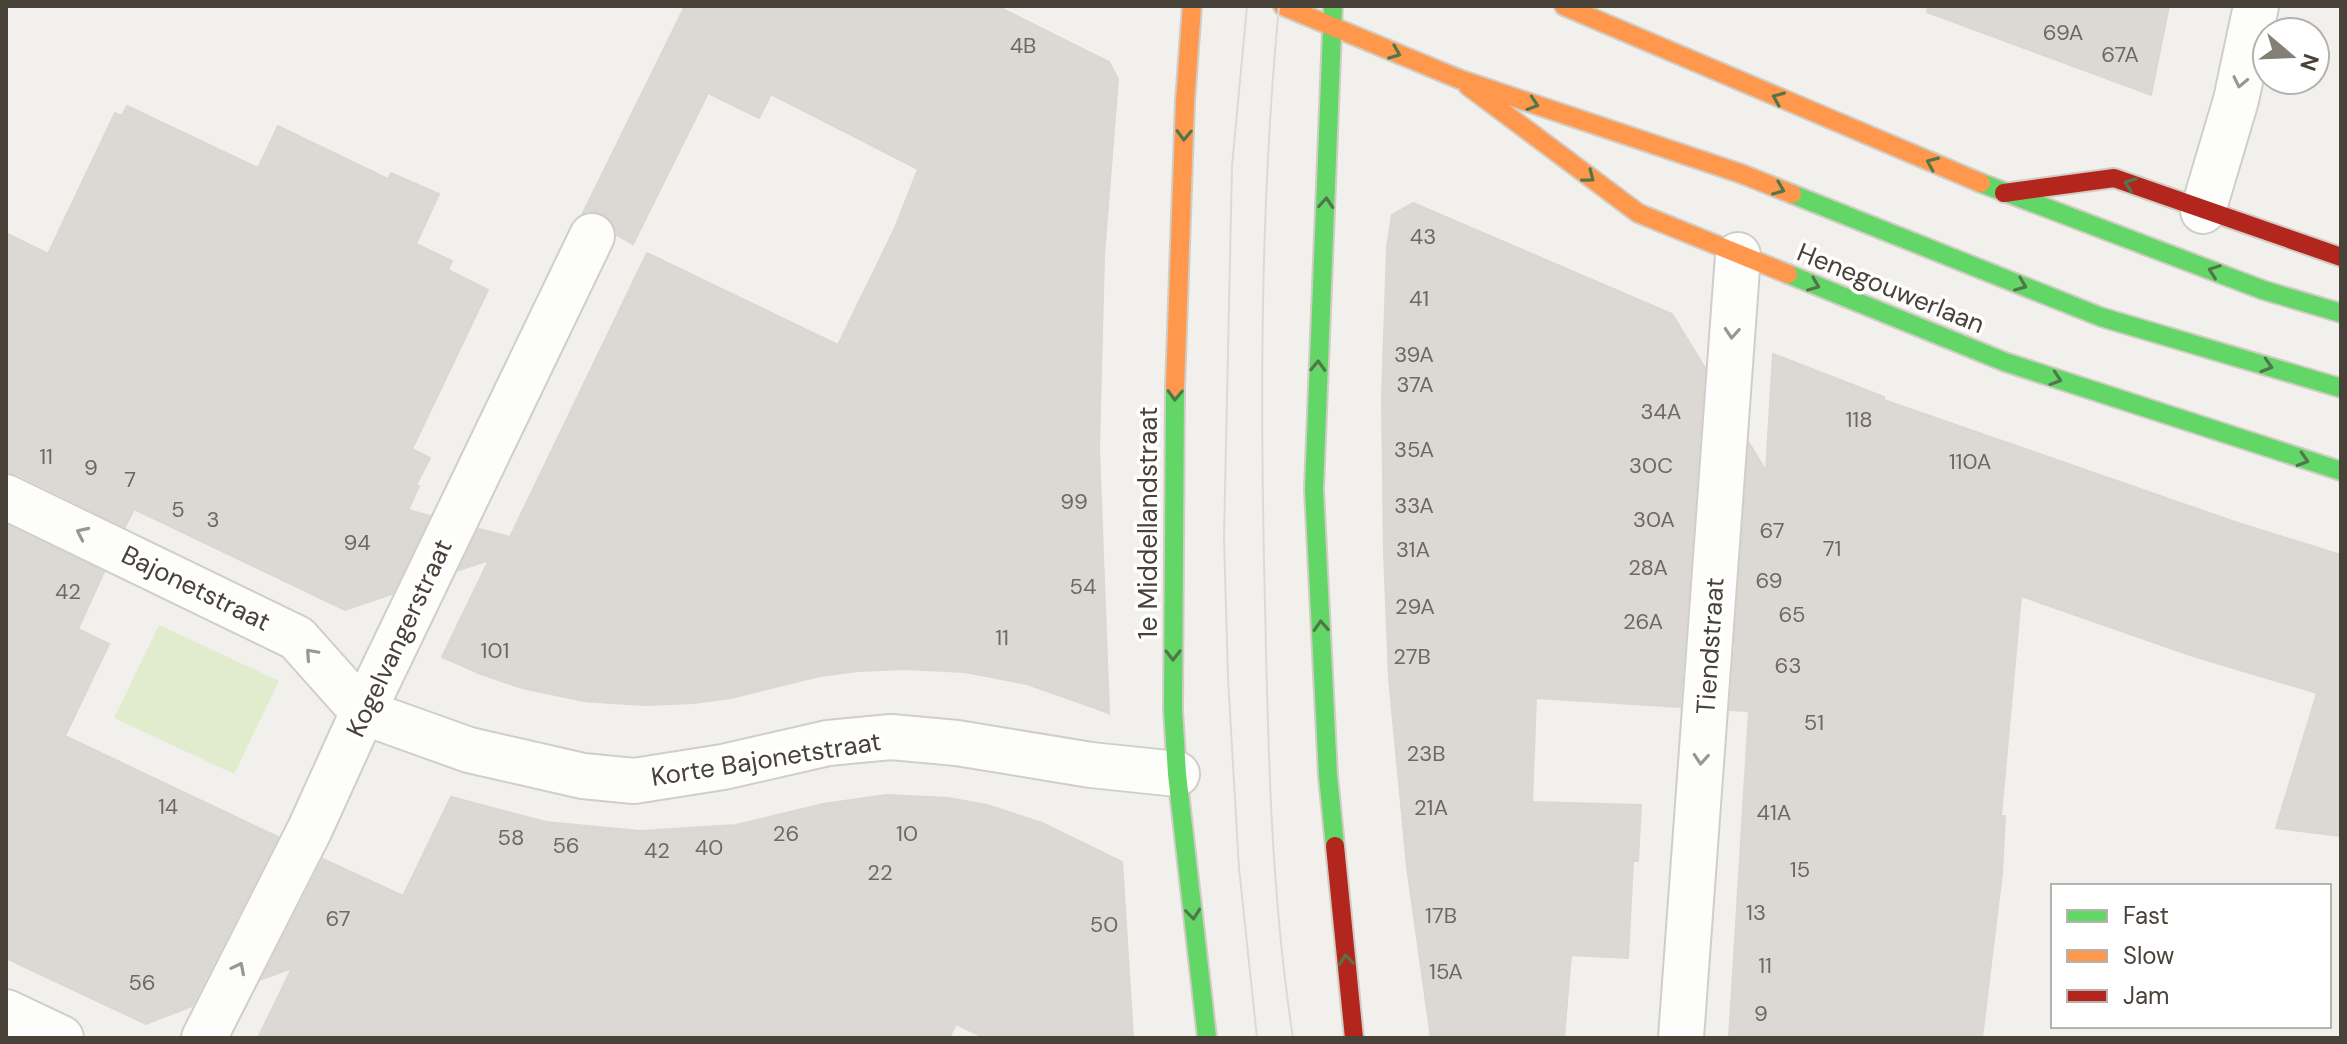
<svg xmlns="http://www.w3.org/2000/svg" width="2347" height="1044" viewBox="0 0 2347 1044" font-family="'DM Sans',sans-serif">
<rect width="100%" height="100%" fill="#f2f0ed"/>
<!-- green -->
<polygon fill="#e0eccd" points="159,625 279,681 234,774 114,718"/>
<!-- building -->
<g fill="#dcd9d5" stroke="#dbd7d2" stroke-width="2">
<polygon points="685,6 997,6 1109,62 1118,79 1104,255 1099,449 1109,713 1027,684 965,672 905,669 858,671 820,676 731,698 694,703 647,705 611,703 584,701 522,688 481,674 442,657 489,560 459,570 479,529 510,537 647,253 838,345 895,228 918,169 771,94 759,118 708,93 633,244 617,235 613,223 604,214 591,211 583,213"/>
<polygon points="1928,6 2169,6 2151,95 1927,12"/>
<polygon points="127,106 258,168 278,126 388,179 391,173 439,194 416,244 452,261 448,270 488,290 412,449 430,458 416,485 419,486 408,510 430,516 392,594 345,610 134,509 125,527 17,474 6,472 6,233 48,254 115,113 122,116"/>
<polygon points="1413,203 1672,314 1705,368 1680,707 1536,698 1532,802 1641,805 1638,861 1633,861 1628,958 1571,955 1564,1038 1431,1038 1407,867 1389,678 1384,553 1382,397 1387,247 1392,215"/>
<polygon points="1773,354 1884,397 1884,400 2238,523 2341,555 2341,836 2276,828 2317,693 2193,656 2021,596 2001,816 2005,816 2002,873 1982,1038 1729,1038 1749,711 1730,710 1749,443 1766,471"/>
<polygon points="6,525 104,572 78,629 109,644 65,736 278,837 192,1006 146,1024 6,958"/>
<polygon points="886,795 948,798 987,805 1042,823 1122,862 1133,1038 985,1038 956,1024 949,1038 258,1038 292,968 262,979 323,859 403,896 451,797 546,822 640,831 736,825 823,804"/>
</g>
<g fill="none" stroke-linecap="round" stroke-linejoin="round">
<!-- street casing -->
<g stroke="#d0ceca" stroke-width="48">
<g id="street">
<polyline points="2203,211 2236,100 2256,6"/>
<polyline points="6,497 297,638 363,712 469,750 583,776 634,781 723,767 828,743 891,737 957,743 1091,765 1177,774"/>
<polyline points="6,1012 61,1038"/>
<polyline points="204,1038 310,829 363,712 592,236"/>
<polyline points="1681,1038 1738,255"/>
</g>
</g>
<!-- fast casing -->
<g stroke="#d2cdc4" stroke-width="22">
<g id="fast">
<polyline points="1333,6 1314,489 1328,776 1335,846"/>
<polyline points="1981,183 2263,290 2341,313"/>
<polyline points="1792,194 2101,317 2341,388"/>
<polyline points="1788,274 2005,362 2341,471"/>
<polyline points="1175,387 1173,710 1177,774 1207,1038"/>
</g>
</g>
<!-- slow casing -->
<g stroke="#d2cdc4" stroke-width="22">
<g id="slow">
<polyline points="1283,6 1459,79 1742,174 1792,194"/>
<polyline points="1564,6 1981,183"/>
<polyline points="1468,86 1638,213 1788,274"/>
<polyline points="1175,387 1185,102 1192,6"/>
</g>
</g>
<!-- jam casing -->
<g stroke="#d2cdc4" stroke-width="22">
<g id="jam">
<polyline points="2004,193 2114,178 2341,257"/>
<polyline points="1335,846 1354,1038"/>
</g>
</g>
<!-- street -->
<use href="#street" stroke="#fdfdfc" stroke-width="44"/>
<!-- fast -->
<use href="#fast" stroke="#63d668" stroke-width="18"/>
<!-- slow -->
<use href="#slow" stroke="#ff974d" stroke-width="18"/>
<!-- jam -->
<use href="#jam" stroke="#b3261e" stroke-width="18"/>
<!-- tram -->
<g stroke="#dadad9" stroke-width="2">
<polyline points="1247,6 1232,166 1224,537 1228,678 1239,868 1257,1038"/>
<path d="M 1279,6 C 1260,204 1260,405 1265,604 C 1268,748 1271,895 1293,1038"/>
</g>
</g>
<!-- one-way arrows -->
<defs><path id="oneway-chevron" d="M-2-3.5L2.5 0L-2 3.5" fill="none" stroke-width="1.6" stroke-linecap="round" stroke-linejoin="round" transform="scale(2)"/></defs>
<g stroke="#527649">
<use href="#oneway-chevron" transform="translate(1395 53) rotate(22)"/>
<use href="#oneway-chevron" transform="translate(1778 98) rotate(-157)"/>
<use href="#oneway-chevron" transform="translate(1533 104) rotate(18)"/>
<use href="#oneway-chevron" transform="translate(1184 135) rotate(92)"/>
<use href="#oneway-chevron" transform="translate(1932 163) rotate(-157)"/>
<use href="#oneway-chevron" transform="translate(1589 177) rotate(37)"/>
<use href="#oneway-chevron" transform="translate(2130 184) rotate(-160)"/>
<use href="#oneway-chevron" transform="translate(1779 189) rotate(22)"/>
<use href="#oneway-chevron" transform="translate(1326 203) rotate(-86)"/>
<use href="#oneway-chevron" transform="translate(2214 271) rotate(-160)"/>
<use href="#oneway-chevron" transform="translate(1814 285) rotate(22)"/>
<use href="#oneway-chevron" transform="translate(2021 285) rotate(22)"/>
<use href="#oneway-chevron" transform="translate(1318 366) rotate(-88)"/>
<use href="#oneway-chevron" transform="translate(2267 366) rotate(17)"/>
<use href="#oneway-chevron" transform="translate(2056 379) rotate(18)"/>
<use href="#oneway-chevron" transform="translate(1175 395) rotate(92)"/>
<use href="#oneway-chevron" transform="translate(2303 460) rotate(17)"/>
<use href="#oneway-chevron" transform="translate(1321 626) rotate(-93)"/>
<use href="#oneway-chevron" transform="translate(1173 655) rotate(90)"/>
<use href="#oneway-chevron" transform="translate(1193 914) rotate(84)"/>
<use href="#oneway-chevron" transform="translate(1346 960) rotate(-96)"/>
</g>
<g stroke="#9a9690">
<use href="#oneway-chevron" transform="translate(2240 82) rotate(102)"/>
<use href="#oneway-chevron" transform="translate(1732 333) rotate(94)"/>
<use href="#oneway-chevron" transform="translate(82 533) rotate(-155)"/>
<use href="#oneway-chevron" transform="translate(311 654) rotate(-132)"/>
<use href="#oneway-chevron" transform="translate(1701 759) rotate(94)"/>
<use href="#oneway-chevron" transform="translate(239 968) rotate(-63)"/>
</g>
<g text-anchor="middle" stroke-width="7" stroke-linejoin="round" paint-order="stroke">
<!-- number labels -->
<g font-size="22" fill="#6e6860">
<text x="2063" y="40">69A</text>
<text x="1023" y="53">4B</text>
<text x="2120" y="62">67A</text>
<text x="1423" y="244">43</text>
<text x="1419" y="306">41</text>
<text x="1414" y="362">39A</text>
<text x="1415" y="392">37A</text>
<text x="1661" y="419">34A</text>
<text x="1859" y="427">118</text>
<text x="1414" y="457">35A</text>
<text x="46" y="464">11</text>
<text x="1970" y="469">110A</text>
<text x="1651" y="473">30C</text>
<text x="91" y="475">9</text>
<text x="130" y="487">7</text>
<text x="1074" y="509">99</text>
<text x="1414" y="513">33A</text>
<text x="178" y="517">5</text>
<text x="213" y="527">3</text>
<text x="1654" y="527">30A</text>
<text x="1772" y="538">67</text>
<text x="357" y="550">94</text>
<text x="1832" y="556">71</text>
<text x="1413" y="557">31A</text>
<text x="1648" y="575">28A</text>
<text x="1769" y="588">69</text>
<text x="1083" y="594">54</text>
<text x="68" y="599">42</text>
<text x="1415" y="614">29A</text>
<text x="1792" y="622">65</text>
<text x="1643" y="629">26A</text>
<text x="1002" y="645">11</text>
<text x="495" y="658">101</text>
<text x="1412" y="664">27B</text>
<text x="1788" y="673">63</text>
<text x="1814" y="730">51</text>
<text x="1426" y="761">23B</text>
<text x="168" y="814">14</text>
<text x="1431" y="815">21A</text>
<text x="1774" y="820">41A</text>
<text x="786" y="841">26</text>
<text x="907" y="841">10</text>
<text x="511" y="845">58</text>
<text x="566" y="853">56</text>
<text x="709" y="855">40</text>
<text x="657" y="858">42</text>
<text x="1800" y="877">15</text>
<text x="880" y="880">22</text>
<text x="1756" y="920">13</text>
<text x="1441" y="923">17B</text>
<text x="338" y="926">67</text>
<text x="1104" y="932">50</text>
<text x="1765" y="973">11</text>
<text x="1446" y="979">15A</text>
<text x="142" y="990">56</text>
<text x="1761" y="1021">9</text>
</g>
<!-- street labels -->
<g font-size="26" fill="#494238" stroke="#fff">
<text transform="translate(1891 288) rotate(22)" y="9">Henegouwerlaan</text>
<text transform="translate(1148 523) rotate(-90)" y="9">1e Middellandstraat</text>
<text transform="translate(196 588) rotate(26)" y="9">Bajonetstraat</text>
<text transform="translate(399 638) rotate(-65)" y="9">Kogelvangerstraat</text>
<text transform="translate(1710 646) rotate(-86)" y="9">Tiendstraat</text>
<text transform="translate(766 759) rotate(-9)" y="9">Korte Bajonetstraat</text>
</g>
</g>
<!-- border -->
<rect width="2347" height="1044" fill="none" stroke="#494238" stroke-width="16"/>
<!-- legend -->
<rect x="2051" y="884" width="280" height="144" fill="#ffffff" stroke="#b6b3af" stroke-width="2"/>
<rect x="2067" y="910" width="40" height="12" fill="#63d668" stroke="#b6b3af" stroke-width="2"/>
<text x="2123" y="924" font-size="24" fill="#494238">Fast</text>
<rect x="2067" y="950" width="40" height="12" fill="#ff974d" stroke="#b6b3af" stroke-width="2"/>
<text x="2123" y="964" font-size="24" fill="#494238">Slow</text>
<rect x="2067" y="990" width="40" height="12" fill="#b3261e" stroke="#b6b3af" stroke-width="2"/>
<text x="2123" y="1004" font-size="24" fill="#494238">Jam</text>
<!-- north arrow -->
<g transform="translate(2291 56) rotate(109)"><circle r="38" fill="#ffffff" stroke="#b6b3af" stroke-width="2"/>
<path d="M0-6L14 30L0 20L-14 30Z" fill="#847f77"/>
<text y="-12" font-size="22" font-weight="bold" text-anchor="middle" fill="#494238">N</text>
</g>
</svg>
